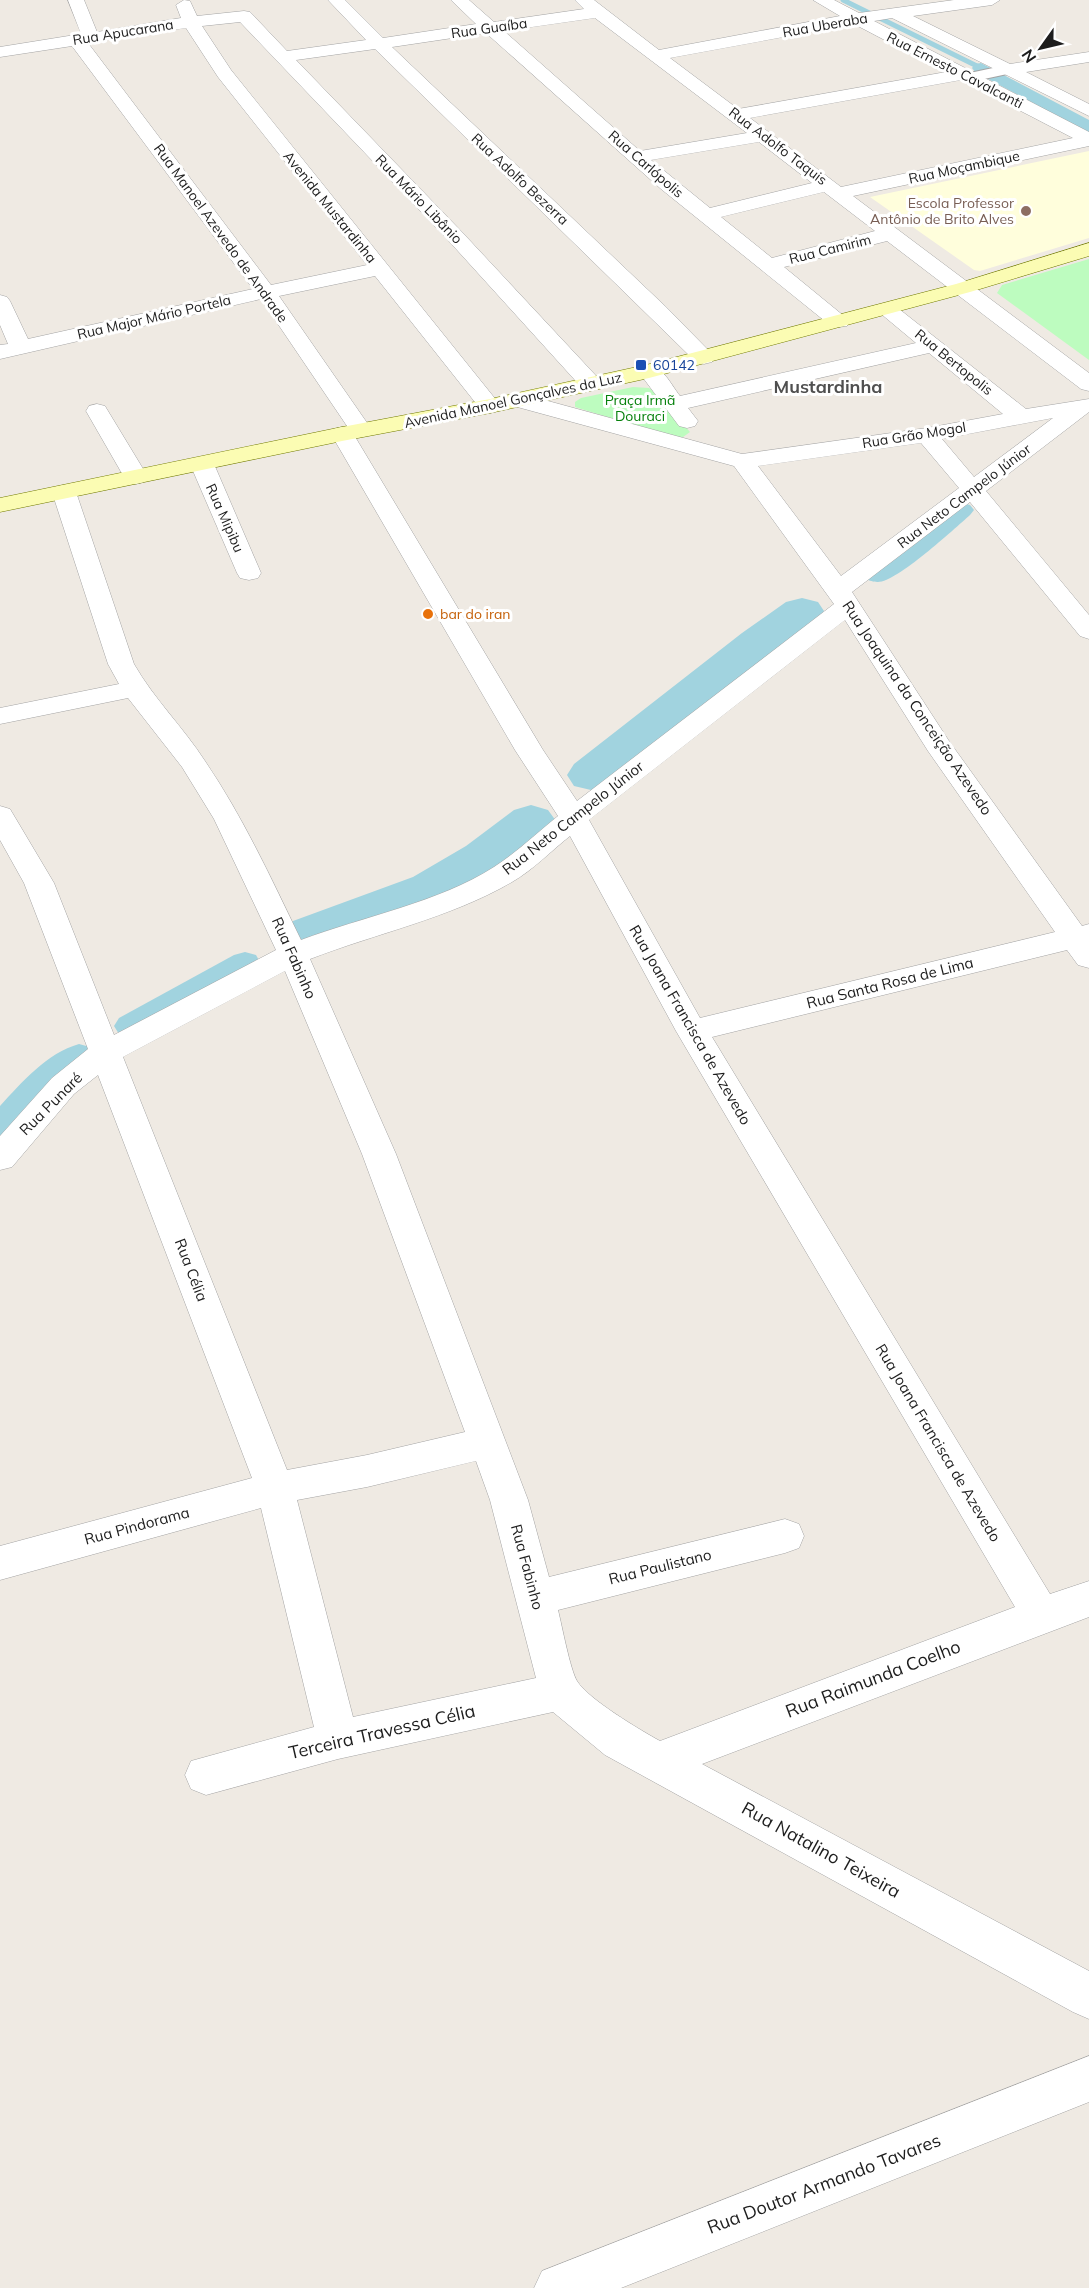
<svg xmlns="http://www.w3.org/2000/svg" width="1089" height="2288" viewBox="0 0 1089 2288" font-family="Mulish,sans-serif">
<rect width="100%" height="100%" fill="#efeae3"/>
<!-- education -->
<polygon fill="#fffedc" points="1089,151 1089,238 980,271 974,270 870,197"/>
<!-- park -->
<g fill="#bdfcbf">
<polygon points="1089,259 1089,360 997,293 1002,285"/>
<polygon points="633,387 649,388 656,393 690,432 683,437 675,438 575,407 575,402 581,398"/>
</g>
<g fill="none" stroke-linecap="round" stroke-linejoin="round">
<!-- stream -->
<polyline stroke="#a1d3df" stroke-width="5" points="843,0 981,68"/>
<!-- canal -->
<g fill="#a1d3df" fill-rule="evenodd">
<polygon points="981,63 1089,120 1089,133 975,72 972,68 975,64"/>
<path d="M 962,503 L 970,505 L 974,510 L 970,515 C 954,529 897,582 878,582 C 876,582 870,581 868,580 L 865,575 L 868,570 L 907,544 L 954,505 Z"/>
<polygon points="245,952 256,955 260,962 256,969 141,1034 130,1037 119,1034 114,1026 119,1018 234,955"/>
<path d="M 79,1044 L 90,1047 L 95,1055 C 84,1073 62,1080 48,1095 C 33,1110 21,1133 0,1139 L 0,1106 C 22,1082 47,1053 79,1044 Z"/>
</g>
<!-- river -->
<g fill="#a1d3df" fill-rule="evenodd">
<polygon points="802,598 818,602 824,611 818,620 774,651 608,786 591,790 574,786 567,775 574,764 742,633 786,602"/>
<polygon points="531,805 548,810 556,821 548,832 502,870 449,901 311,950 293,945 285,933 293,921 413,877 466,846 514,810"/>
</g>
<!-- pedestrian casing -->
<g stroke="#a4a4a4" stroke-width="2">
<polygon id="pedestrian" points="1007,65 1015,70 1012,73 970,82 962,77 965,74"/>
</g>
<!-- minor casing -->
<g stroke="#a4a4a4" stroke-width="1">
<g id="minor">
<path d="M 68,0 L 84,0 L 97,32 L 181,18 L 176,5 L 184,0 L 190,1 L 197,16 L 244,11 L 250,12 L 287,51 L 366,40 L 328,0 L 345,0 L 383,38 L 476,24 L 451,0 L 469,0 L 494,22 L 584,9 L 575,0 L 594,0 L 659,50 L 840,16 L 813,0 L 834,0 L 859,13 L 954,0 L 1000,0 L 992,5 L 913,16 L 1010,64 L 1089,52 L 1089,62 L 1026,72 L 1089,104 L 1089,116 L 892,18 L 874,21 L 1089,132 L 1089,146 L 853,196 L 1089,373 L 1089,391 L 1081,389 L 887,241 L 784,267 L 850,321 L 847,326 L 839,327 L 831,326 L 661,189 L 486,33 L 392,47 L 666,307 L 715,357 L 712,362 L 704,364 L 696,362 L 375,49 L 296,60 L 461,231 L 599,379 L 602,384 L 599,389 L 591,391 L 583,389 L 447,239 L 240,22 L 202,26 L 231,70 L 501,406 L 498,411 L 490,413 L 482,411 L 375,276 L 279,296 L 372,430 L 369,435 L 361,437 L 354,435 L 543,750 L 577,801 L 834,604 L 734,466 L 510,405 L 507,400 L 510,395 L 518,393 L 526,395 L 742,454 L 927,428 L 1003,414 L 929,353 L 688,408 L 698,421 L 695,426 L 687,428 L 679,426 L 638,371 L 641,366 C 661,361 669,382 680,396 L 916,343 L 880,313 L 876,309 L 880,305 L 887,303 L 894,305 L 1026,409 L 1089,399 L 1089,412 L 986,491 L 1089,615 L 1089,639 L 1080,636 L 970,502 L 852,592 L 949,741 L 1082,926 L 1089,924 L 1089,968 L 1078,965 L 1067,950 L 712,1037 L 1050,1594 L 1089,1581 L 1089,1617 L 702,1764 L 1089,1971 L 1089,2019 L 1073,2012 L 605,1755 L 553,1712 L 338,1759 L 206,1795 L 191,1789 L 185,1775 L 191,1761 L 314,1727 L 261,1508 L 0,1580 L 0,1546 L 252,1478 L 98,1075 L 74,1094 L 12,1167 L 0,1170 L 0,1136 L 52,1078 L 88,1049 L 24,883 L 0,840 L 0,806 L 10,809 L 54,883 L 114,1035 L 276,950 L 214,819 L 182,767 L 128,698 L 0,724 L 0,708 L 119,684 L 108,664 L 52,492 L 56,487 L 64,485 L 72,487 L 76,492 L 134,664 C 154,699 183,727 205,761 C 243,817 271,878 301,940 C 362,917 440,902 494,867 C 517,852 537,833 558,816 L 515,750 L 331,434 L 334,429 L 342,427 L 349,429 L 261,299 L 0,359 L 0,345 L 8,344 L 0,325 L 0,295 L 7,297 L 10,301 L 28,339 L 253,289 L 72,46 L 0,57 L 0,47 L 81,34 ZM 595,18 L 747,133 L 640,151 L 504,31 ZM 854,24 L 946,72 L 738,109 L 670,58 ZM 186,28 L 218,77 L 367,265 L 271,285 L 88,43 ZM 961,80 L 1073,138 L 841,187 L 750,118 ZM 759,142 L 812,183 L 710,208 L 651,160 ZM 824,192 L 875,231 L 772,258 L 721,217 ZM 1053,418 L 974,477 L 942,439 ZM 921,443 L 959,488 L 841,576 L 758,466 ZM 845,620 L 928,751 L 1055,932 L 700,1018 L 589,820 ZM 570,836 L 676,1031 L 1015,1607 L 660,1741 C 640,1730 588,1699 577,1681 C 570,1669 562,1626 558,1610 L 785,1553 L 799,1548 L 804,1536 L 799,1524 L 785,1519 L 549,1577 L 528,1500 L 396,1154 L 310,959 C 377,933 450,918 512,882 C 533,870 551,851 570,836 ZM 285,971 L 362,1154 L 465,1432 L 367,1455 L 287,1470 L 123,1057 ZM 476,1461 L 490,1500 L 536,1678 L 353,1717 L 297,1500 L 367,1487 Z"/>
<polygon points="97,404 105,406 108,411 148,477 144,482 136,484 128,482 124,477 86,411 89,406"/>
<polygon points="202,457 210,459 214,464 261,573 258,578 249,580 240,578 237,573 190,464 194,459"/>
<polygon points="1089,2056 1089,2102 621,2288 534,2288 542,2271"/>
</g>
</g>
<!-- secondary casing -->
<g stroke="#707900" stroke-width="1">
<polygon id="secondary" points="1089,243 1089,256 970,292 649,378 490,413 342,441 0,512 0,498 342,427 490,399 646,365 956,284"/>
</g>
<!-- pedestrian -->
<use href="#pedestrian" fill="#fff" fill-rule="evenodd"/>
<!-- minor -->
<use href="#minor" fill="#fff" fill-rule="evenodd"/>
<!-- secondary -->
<use href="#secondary" fill="#fbfcb3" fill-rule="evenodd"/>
</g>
<!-- markers -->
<circle fill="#8d6e63" stroke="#fff" stroke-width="2" cx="1026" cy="211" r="6"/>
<rect fill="#1a4fb4" stroke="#fff" stroke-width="2" x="635" y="359" width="12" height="12" rx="3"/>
<circle fill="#e8710a" stroke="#fff" stroke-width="2" cx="428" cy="614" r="6"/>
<g text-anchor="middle" stroke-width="6" stroke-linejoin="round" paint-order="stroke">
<!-- far-street labels -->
<g font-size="14" fill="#1d1d1d" stroke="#fff">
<text transform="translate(825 25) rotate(-10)" y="5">Rua Uberaba</text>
<text transform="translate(489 28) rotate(-8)" y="5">Rua Guaíba</text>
<text transform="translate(123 32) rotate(-9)" y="5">Rua Apucarana</text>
<text transform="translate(955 70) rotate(27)" y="5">Rua Ernesto Cavalcanti</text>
<text transform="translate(778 146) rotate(37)" y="5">Rua Adolfo Taquis</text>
<text transform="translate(646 164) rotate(41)" y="5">Rua Carlópolis</text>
<text transform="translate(964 167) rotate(-12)" y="5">Rua Moçambique</text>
<text transform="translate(520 179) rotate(43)" y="5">Rua Adolfo Bezerra</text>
<text transform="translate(419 199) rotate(46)" y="5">Rua Mário Libânio</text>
<text transform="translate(330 207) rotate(51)" y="5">Avenida Mustardinha</text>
<text transform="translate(221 233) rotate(54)" y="5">Rua Manoel Azevedo de Andrade</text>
<text transform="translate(830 249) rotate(-14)" y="5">Rua Camirim</text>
<text transform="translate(154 317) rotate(-13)" y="5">Rua Major Mário Portela</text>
<text transform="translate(954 362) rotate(39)" y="5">Rua Bertopolis</text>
<text transform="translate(513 400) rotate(-12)" y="5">Avenida Manoel Gonçalves da Luz</text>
<text transform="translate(914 435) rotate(-9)" y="5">Rua Grão Mogol</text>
<text transform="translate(964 496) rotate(-37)" y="5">Rua Neto Campelo Júnior</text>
<text transform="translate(225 518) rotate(66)" y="5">Rua Mipibu</text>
</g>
<!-- far-education labels -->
<g font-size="14" fill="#785e54" stroke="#fff" text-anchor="end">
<text x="1014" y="208">Escola Professor<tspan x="1014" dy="16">Antônio de Brito Alves</tspan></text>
</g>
<!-- far-transit labels -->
<g font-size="14" fill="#164399" stroke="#fff" text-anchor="start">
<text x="653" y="370">60142</text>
</g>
<!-- far-park labels -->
<g font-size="14" fill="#06810c" stroke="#fff">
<text x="640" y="405">Praça Irmã<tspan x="640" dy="16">Douraci</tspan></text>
</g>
<!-- far-food labels -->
<g font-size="14" fill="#c56008" stroke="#fff" text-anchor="start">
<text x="440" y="619">bar do iran</text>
</g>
<!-- street labels -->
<g font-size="15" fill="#1d1d1d" stroke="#fff">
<text transform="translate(917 708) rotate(56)" y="5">Rua Joaquina da Conceição Azevedo</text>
<text transform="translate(573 818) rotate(-38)" y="5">Rua Neto Campelo Júnior</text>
<text transform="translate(294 958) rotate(66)" y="5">Rua Fabinho</text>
<text transform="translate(890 983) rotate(-14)" y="5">Rua Santa Rosa de Lima</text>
<text transform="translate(690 1025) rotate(60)" y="5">Rua Joana Francisca de Azevedo</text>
<text transform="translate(51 1104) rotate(-45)" y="5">Rua Punaré</text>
<text transform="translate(191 1270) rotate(69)" y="5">Rua Célia</text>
<text transform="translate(938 1443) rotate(59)" y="5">Rua Joana Francisca de Azevedo</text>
<text transform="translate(137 1526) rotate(-15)" y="5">Rua Pindorama</text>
<text transform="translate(527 1567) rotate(75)" y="5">Rua Fabinho</text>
<text transform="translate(660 1567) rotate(-14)" y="5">Rua Paulistano</text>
</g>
<!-- far-district labels -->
<g font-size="18" font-weight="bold" fill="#505050" stroke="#fff">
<text x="828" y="393">Mustardinha</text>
</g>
<!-- near-street labels -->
<g font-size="18" fill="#1d1d1d" stroke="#fff">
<text transform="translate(873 1679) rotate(-21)" y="6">Rua Raimunda Coelho</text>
<text transform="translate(382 1732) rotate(-13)" y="6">Terceira Travessa Célia</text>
<text transform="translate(821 1850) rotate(29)" y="6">Rua Natalino Teixeira</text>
<text transform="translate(824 2184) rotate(-21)" y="6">Rua Doutor Armando Tavares</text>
</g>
</g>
<!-- north arrow -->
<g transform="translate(1041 48) rotate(236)" stroke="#ffffff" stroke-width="4.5" paint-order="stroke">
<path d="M0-4.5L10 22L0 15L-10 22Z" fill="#1d1d1d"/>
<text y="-9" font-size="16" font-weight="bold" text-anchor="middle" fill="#1d1d1d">N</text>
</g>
</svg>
